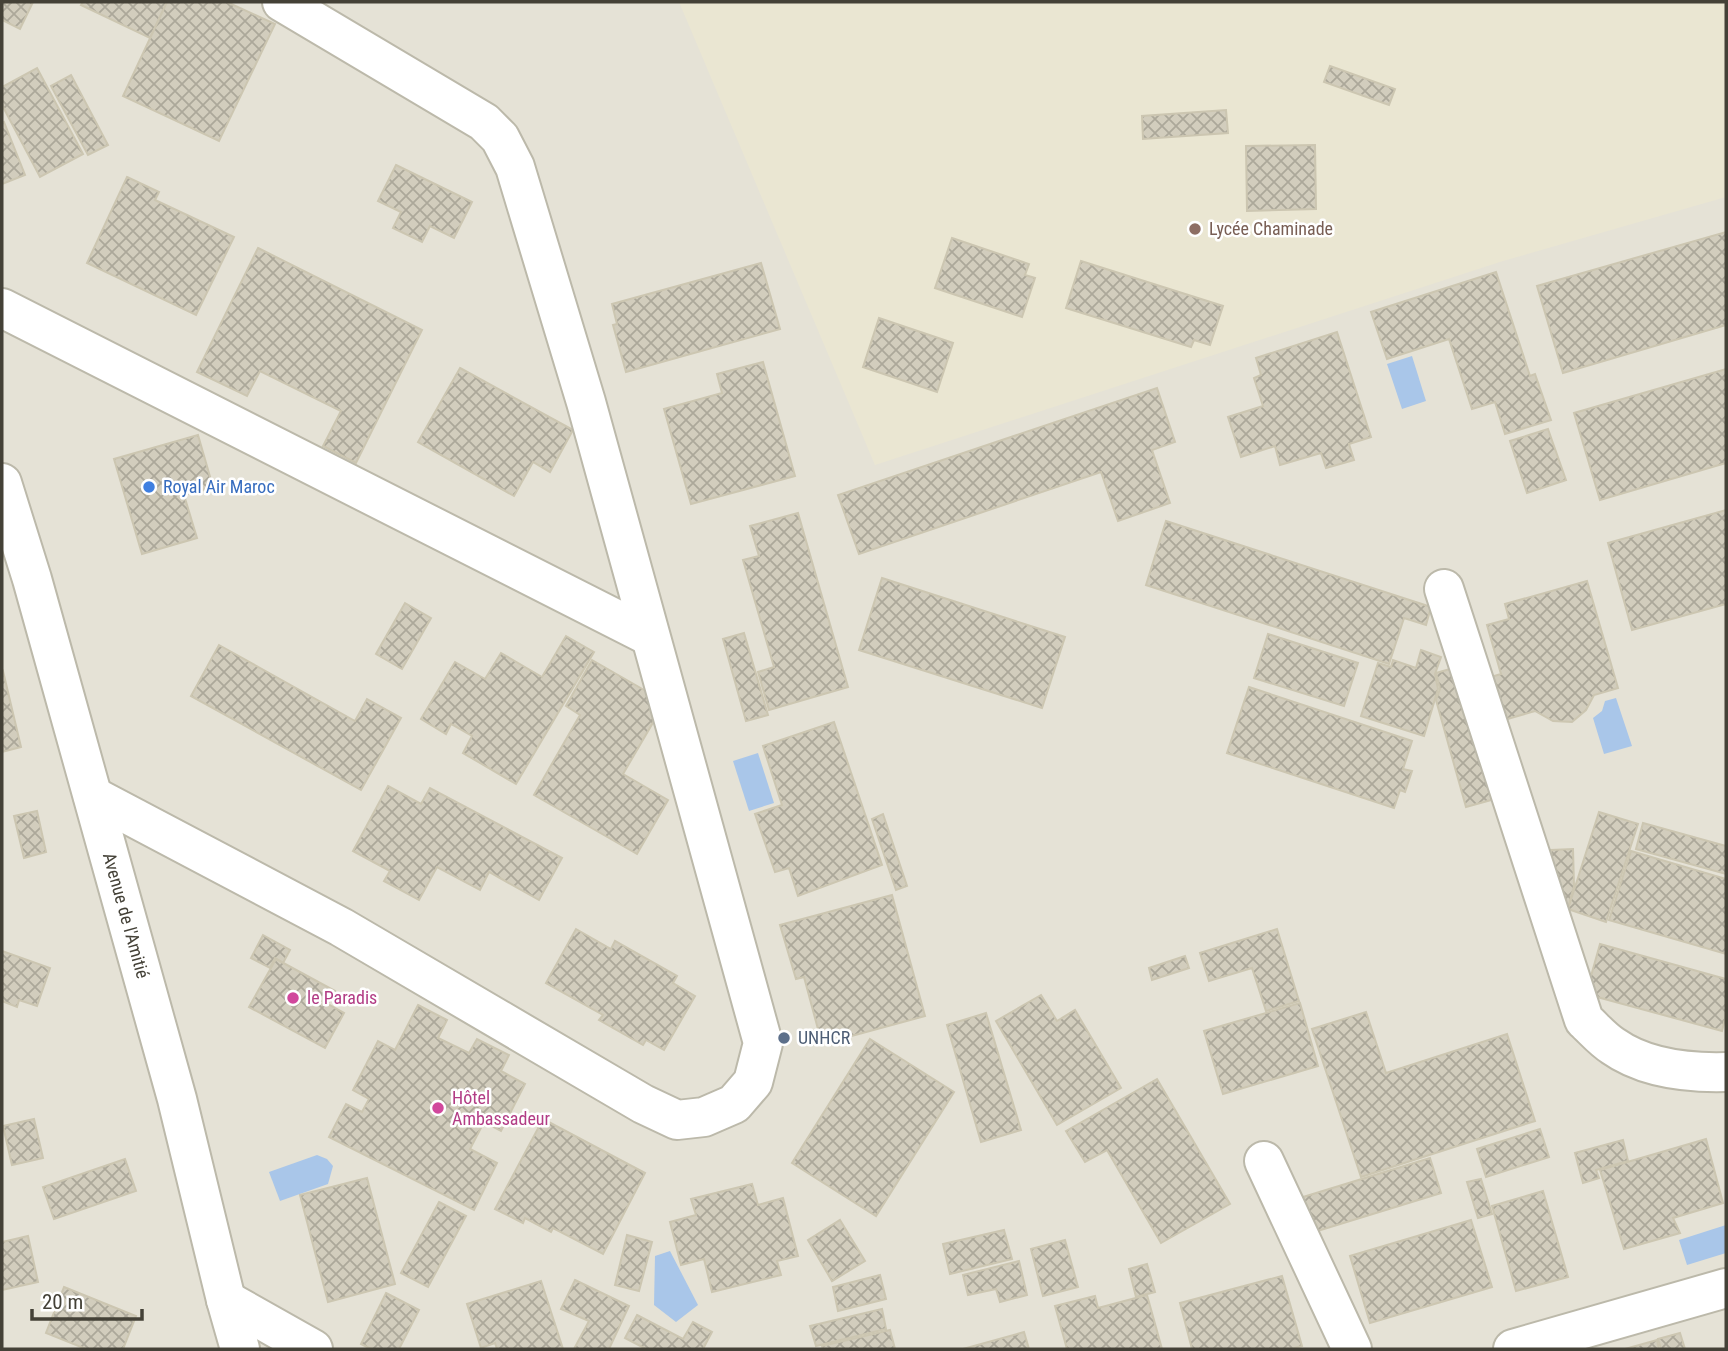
<svg xmlns="http://www.w3.org/2000/svg" width="1728" height="1351" viewBox="0 0 1728 1351" font-family="'Roboto Condensed',sans-serif">
<defs>
<pattern id="building-cross-hatch" width="8" height="8" patternUnits="userSpaceOnUse" patternTransform="scale(1.75)"><rect width="8" height="8" fill="#d2cdbd"/><path d="M0 0l8 8M0 8l8-8" fill="none" stroke="#aca89a"/></pattern>
</defs>
<rect width="100%" height="100%" fill="#f2f0e7"/>
<!-- residential -->
<rect fill="#e5e2d6" x="2" y="2" width="1724" height="1347"/>
<!-- education -->
<polygon fill="#eae6d2" points="679,2 1726,2 1726,197 1503,261 875,465"/>
<!-- water -->
<g fill="#a9c6e9">
<polygon points="1412,356 1426,401 1402,409 1387,364"/>
<polygon points="1616,698 1632,746 1604,754 1593,718 1602,711 1605,701"/>
<polygon points="758,753 774,803 749,811 733,761"/>
<polygon points="317,1155 327,1159 333,1166 328,1184 280,1201 269,1172"/>
<polygon points="1726,1225 1726,1253 1687,1265 1679,1240"/>
<polygon points="670,1251 698,1305 676,1322 654,1305 655,1256"/>
</g>
<!-- building -->
<g fill="url(#building-cross-hatch)" stroke="#ccc6b1" stroke-width="2">
<polygon points="2,2 33,2 20,29 2,20"/>
<polygon points="83,2 167,2 150,38 81,5"/>
<polygon points="167,2 227,2 275,24 219,141 123,96"/>
<polygon points="1330,66 1395,89 1389,105 1324,82"/>
<polygon points="37,68 83,154 40,177 2,105 2,87"/>
<polygon points="71,75 108,145 88,155 51,86"/>
<polygon points="1226,110 1228,133 1143,139 1142,116"/>
<polygon points="4,122 25,175 2,184 2,123"/>
<polygon points="1315,145 1316,209 1247,211 1246,146"/>
<polygon points="396,165 472,202 454,238 430,226 422,242 393,228 401,212 378,201"/>
<polygon points="127,177 159,192 155,200 234,237 196,315 87,263"/>
<polygon points="1726,232 1726,325 1563,373 1537,286"/>
<polygon points="952,238 1029,264 1025,275 1035,278 1022,317 935,288"/>
<polygon points="258,248 422,330 356,463 323,446 341,411 260,371 247,396 197,372"/>
<polygon points="1081,261 1223,306 1210,345 1194,340 1191,347 1066,308"/>
<polygon points="761,263 780,329 626,372 613,325 617,324 612,304"/>
<polygon points="1496,272 1530,376 1535,374 1551,420 1505,434 1495,402 1472,409 1449,339 1387,359 1371,312"/>
<polygon points="879,318 953,343 937,392 863,367"/>
<polygon points="1337,332 1371,437 1349,444 1354,460 1326,468 1321,453 1280,465 1275,446 1241,457 1228,417 1263,406 1254,378 1261,375 1256,358"/>
<polygon points="763,362 795,476 691,504 664,409 722,393 717,374"/>
<polygon points="460,368 573,430 550,472 533,462 514,496 418,442"/>
<polygon points="1726,369 1726,463 1600,500 1574,413"/>
<polygon points="1157,388 1175,442 1152,450 1170,503 1118,521 1101,472 859,554 838,495"/>
<polygon points="1548,429 1566,480 1527,493 1510,441"/>
<polygon points="198,435 213,487 184,495 197,538 142,554 114,459"/>
<polygon points="1726,510 1726,604 1632,630 1608,543"/>
<polygon points="798,513 848,687 769,710 758,672 774,667 743,560 759,556 750,526"/>
<polygon points="1166,521 1431,607 1426,625 1404,618 1389,664 1146,585"/>
<polygon points="882,578 1065,637 1042,708 859,650"/>
<polygon points="1587,581 1618,688 1594,695 1586,710 1572,722 1553,721 1535,711 1504,720 1491,677 1501,674 1487,625 1509,619 1505,604"/>
<polygon points="405,603 431,618 402,669 376,654"/>
<polygon points="744,633 768,715 746,721 723,639"/>
<polygon points="1268,634 1358,663 1344,706 1254,678"/>
<polygon points="566,636 594,652 516,784 463,753 472,736 451,724 446,734 421,719 455,662 485,679 501,653 542,677"/>
<polygon points="219,645 355,721 367,699 401,718 361,790 191,696"/>
<polygon points="1421,650 1441,657 1435,674 1438,689 1424,736 1361,716 1378,663 1391,667 1393,660 1416,668"/>
<polygon points="592,660 665,702 623,774 668,800 637,854 534,795 580,715 566,706"/>
<polygon points="1464,665 1502,797 1466,807 1436,700 1440,689 1436,673"/>
<polygon points="3,671 21,747 2,752 2,672"/>
<polygon points="1249,687 1412,741 1403,769 1412,771 1405,792 1400,790 1394,808 1227,753"/>
<polygon points="834,722 882,865 798,896 789,868 775,872 755,814 782,805 763,746"/>
<polygon points="388,786 421,804 430,788 562,858 539,900 489,872 480,890 437,867 419,900 384,881 390,871 353,851"/>
<polygon points="37,811 46,852 24,858 14,816"/>
<polygon points="1599,812 1638,824 1606,922 1568,909"/>
<polygon points="883,814 907,886 896,890 872,819"/>
<polygon points="1643,823 1726,846 1726,874 1636,849"/>
<polygon points="1573,849 1574,886 1569,904 1553,906 1551,850"/>
<polygon points="1631,851 1726,879 1726,954 1609,920"/>
<polygon points="892,895 925,1016 822,1044 804,977 796,979 780,925"/>
<polygon points="576,929 611,949 615,941 677,976 673,983 695,996 664,1050 646,1040 643,1045 599,1020 603,1015 546,983"/>
<polygon points="1277,929 1299,1001 1266,1011 1252,968 1209,981 1200,953"/>
<polygon points="263,935 290,950 283,963 275,958 270,968 251,958"/>
<polygon points="1600,944 1726,979 1726,1015 1722,1031 1586,994"/>
<polygon points="2,951 50,968 37,1006 19,1000 17,1007 2,1001"/>
<polygon points="1185,956 1189,968 1152,980 1149,968"/>
<polygon points="276,959 335,991 328,1004 344,1013 325,1048 249,1007"/>
<polygon points="1041,995 1057,1021 1075,1010 1121,1088 1057,1125 996,1021"/>
<polygon points="1300,1003 1318,1066 1223,1094 1204,1031"/>
<polygon points="418,1005 447,1020 438,1038 469,1053 477,1039 509,1055 501,1071 525,1084 501,1131 484,1122 470,1149 497,1163 474,1210 329,1137 346,1104 362,1112 369,1099 353,1090 378,1041 395,1050"/>
<polygon points="1366,1012 1386,1073 1507,1034 1535,1121 1361,1177 1312,1029"/>
<polygon points="986,1013 1021,1130 981,1142 947,1025"/>
<polygon points="870,1039 954,1092 876,1216 792,1163"/>
<polygon points="1157,1079 1230,1204 1161,1243 1107,1150 1085,1162 1066,1131"/>
<polygon points="34,1119 43,1158 12,1165 3,1126"/>
<polygon points="543,1119 645,1173 603,1254 553,1228 551,1232 525,1218 523,1223 495,1209"/>
<polygon points="1540,1129 1549,1157 1486,1177 1477,1149"/>
<polygon points="1706,1139 1723,1203 1673,1218 1680,1233 1624,1249 1600,1170"/>
<polygon points="1623,1140 1628,1161 1596,1170 1599,1178 1583,1183 1575,1153"/>
<polygon points="1430,1158 1441,1193 1311,1233 1300,1198"/>
<polygon points="125,1159 136,1191 54,1219 43,1187"/>
<polygon points="367,1178 395,1284 328,1302 300,1195"/>
<polygon points="1481,1179 1492,1214 1478,1218 1467,1182"/>
<polygon points="752,1184 758,1205 783,1198 798,1256 777,1261 781,1275 712,1292 704,1259 681,1265 670,1222 696,1215 691,1199"/>
<polygon points="1543,1191 1568,1277 1516,1291 1492,1206"/>
<polygon points="439,1202 466,1216 428,1287 401,1273"/>
<polygon points="840,1220 865,1261 832,1281 808,1240"/>
<polygon points="1471,1220 1492,1287 1370,1323 1350,1256"/>
<polygon points="1004,1230 1012,1259 950,1274 943,1244"/>
<polygon points="627,1235 652,1242 639,1291 615,1285"/>
<polygon points="28,1236 38,1282 2,1290 2,1242"/>
<polygon points="1065,1240 1078,1287 1043,1296 1031,1249"/>
<polygon points="1019,1261 1027,1295 1000,1302 996,1289 968,1295 963,1275"/>
<polygon points="1147,1264 1155,1292 1136,1297 1129,1269"/>
<polygon points="880,1275 886,1299 838,1311 833,1287"/>
<polygon points="1282,1276 1302,1346 1291,1349 1192,1349 1180,1303"/>
<polygon points="575,1280 629,1306 609,1349 574,1349 589,1321 561,1309"/>
<polygon points="541,1281 563,1349 497,1349 495,1343 481,1348 467,1304"/>
<polygon points="64,1287 136,1316 123,1349 86,1349 46,1333"/>
<polygon points="386,1293 419,1310 399,1349 371,1349 361,1344"/>
<polygon points="1147,1295 1162,1349 1067,1349 1055,1306 1095,1296 1098,1308"/>
<polygon points="882,1309 886,1329 816,1346 810,1326"/>
<polygon points="637,1315 683,1339 693,1322 712,1332 703,1349 646,1349 625,1338"/>
<polygon points="890,1330 895,1349 823,1349 822,1346"/>
<polygon points="1024,1332 1029,1349 963,1349"/>
<polygon points="1680,1333 1685,1349 1661,1349 1658,1339"/>
<polygon points="1657,1340 1659,1349 1625,1349"/>
</g>
<g fill="none" stroke-linecap="round" stroke-linejoin="round">
<!-- minor casing -->
<g stroke="#bcb9aa" stroke-width="42">
<g id="minor">
<polyline points="2,308 649,636"/>
<path id="s1" d="M 2,483 L 32,579 L 177,1099 L 226,1300 L 240,1349"/>
<path d="M 1444,589 L 1584,1020 C 1593,1028 1602,1039 1613,1046 C 1644,1068 1689,1073 1726,1072"/>
<polyline points="93,796 341,927 643,1104 677,1120 704,1117 734,1104 753,1082 763,1043 586,402 515,167 500,138 484,122 282,2"/>
<polyline points="1264,1161 1352,1349"/>
<polyline points="226,1300 313,1349"/>
<polyline points="1513,1349 1726,1288"/>
</g>
</g>
<!-- minor -->
<use href="#minor" stroke="#fff" stroke-width="38"/>
</g>
<!-- markers -->
<circle fill="#8d6e63" stroke="#fff" stroke-width="2.5" cx="1195" cy="229" r="7"/>
<circle fill="#3f7fe0" stroke="#fff" stroke-width="2.5" cx="149" cy="487" r="7"/>
<g fill="#d1479c" stroke="#fff" stroke-width="2.5">
<circle cx="293" cy="998" r="7"/>
<circle cx="438" cy="1108" r="7"/>
</g>
<circle fill="#5c6f8a" stroke="#fff" stroke-width="2.5" cx="784" cy="1038" r="7"/>
<g text-anchor="middle" stroke-width="5" stroke-linejoin="round" paint-order="stroke">
<!-- education labels -->
<g font-size="18" fill="#785e54" stroke="#fff" text-anchor="start">
<text x="1209" y="235">Lycée Chaminade</text>
</g>
<!-- shop labels -->
<g font-size="18" fill="#366cbe" stroke="#fff" text-anchor="start">
<text x="163" y="493">Royal Air Maroc</text>
</g>
<!-- street labels -->
<g font-size="18" fill="#444137" stroke="#fff">
<text dy="6" stroke="none"><textPath href="#s1" startOffset="450">Avenue de l'Amitié</textPath></text>
</g>
<!-- hotel labels -->
<g font-size="18" fill="#b23c85" stroke="#fff" text-anchor="start">
<text x="307" y="1004">le Paradis</text>
<text x="452" y="1104">Hôtel<tspan x="452" dy="21">Ambassadeur</tspan></text>
</g>
<!-- service labels -->
<g font-size="18" fill="#4e5e75" stroke="#fff" text-anchor="start">
<text x="798" y="1044">UNHCR</text>
</g>
</g>
<!-- border -->
<rect width="1728" height="1351" fill="none" stroke="#444137" stroke-width="7"/>
<!-- scale -->
<path d="M32 1309v10h110v-10" fill="none" stroke="#444137" stroke-width="3.5"/>
<text x="42" y="1309" font-size="21" fill="#444137" stroke="#ffffff" stroke-width="5" paint-order="stroke">20 m</text>
</svg>
